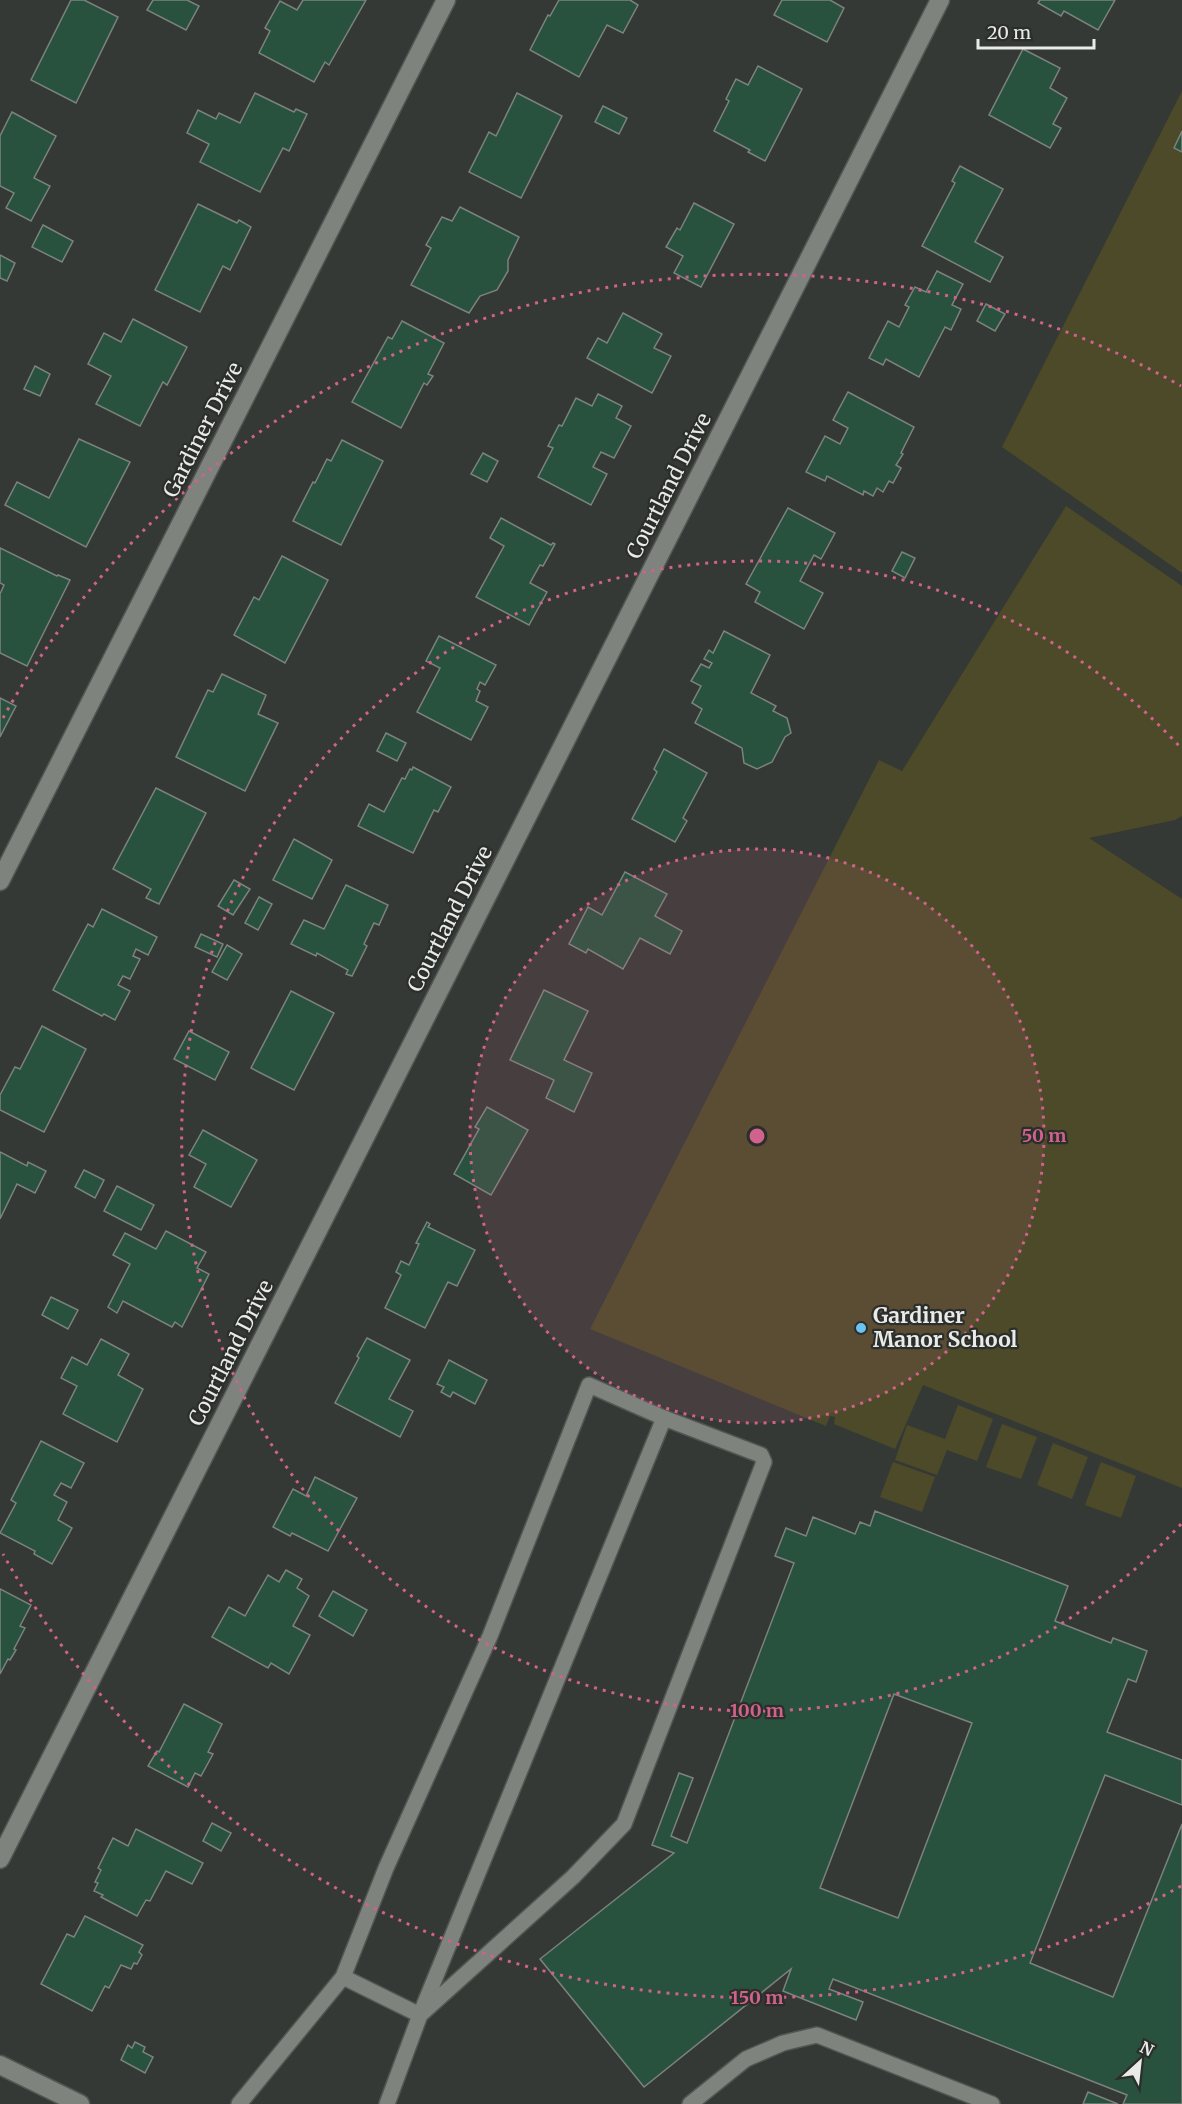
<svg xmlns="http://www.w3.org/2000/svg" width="1182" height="2104" viewBox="0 0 1182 2104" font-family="Merriweather,serif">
<rect width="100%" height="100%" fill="#353935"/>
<!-- green -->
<g fill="#4c4a28">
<polygon points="1182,91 1182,573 1002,447"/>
<polygon points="1066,506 1182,586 1182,816 1175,820 1089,838 1182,899 1182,1488 923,1385 895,1449 834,1424 835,1417 830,1416 826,1426 590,1329 879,760 902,771"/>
<polygon points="958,1405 993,1419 977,1461 947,1450 937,1475 895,1460 907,1425 945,1439"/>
<polygon points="1002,1424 1037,1437 1021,1479 986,1467"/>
<polygon points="1053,1443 1088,1457 1072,1499 1037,1485"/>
<polygon points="893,1462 935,1477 922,1512 880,1497"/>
<polygon points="1101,1462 1136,1476 1121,1518 1085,1505"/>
</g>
<!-- building -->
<g fill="#28523d" stroke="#7c827f" stroke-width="1.5" fill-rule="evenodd">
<polygon points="71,0 84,0 118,17 76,103 31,80"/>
<polygon points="153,0 187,0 199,6 186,30 147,10"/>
<polygon points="303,0 366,0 329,65 325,62 314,82 259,53 270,31 265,28 280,1 297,10"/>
<polygon points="559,0 630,0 638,5 623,33 607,25 579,77 530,50 548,15 550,16"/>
<polygon points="782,0 830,0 844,8 827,42 774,15"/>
<polygon points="1040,0 1115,0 1098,30 1064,11 1061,16 1038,3"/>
<polygon points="1023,49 1060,68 1050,88 1067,98 1053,124 1061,128 1050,148 989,115"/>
<polygon points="758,66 802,89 765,161 748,152 750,150 714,131 729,101 726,99 736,79 748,85"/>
<polygon points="255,93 294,112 296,109 307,114 289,151 283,148 260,192 200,162 209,144 187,133 198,110 216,119 219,113 240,123"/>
<polygon points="517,93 562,116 521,198 469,172 489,132 496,136"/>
<polygon points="603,106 627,118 619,134 595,122"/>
<polygon points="12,112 56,136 34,178 50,186 31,221 6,208 14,193 0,186 0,136"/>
<polygon points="1182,131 1182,152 1174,148"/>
<polygon points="960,166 1003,189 975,242 1003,257 990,282 922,246 955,183 952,181"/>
<polygon points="694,203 734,224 701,287 674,273 683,256 666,247 677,228 680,230"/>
<polygon points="198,204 237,223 239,220 251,227 230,270 223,266 200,312 155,290"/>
<polygon points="460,207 519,237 508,260 508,271 497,290 480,296 469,313 411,285 431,248 426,245 442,217 452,221"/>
<polygon points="43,225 73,241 62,262 32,247"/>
<polygon points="0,255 15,263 7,281 0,278"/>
<polygon points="937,271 963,284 952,305 961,309 951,330 945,327 919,377 886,359 883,365 869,358 888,321 899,327 909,307 905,305 915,287 926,292"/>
<polygon points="986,304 1005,314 995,331 977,321"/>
<polygon points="623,313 662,334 654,348 671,356 652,393 587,358 598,338 607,343"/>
<polygon points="133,319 187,347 167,385 163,382 140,426 96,404 111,376 88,364 104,333 121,342"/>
<polygon points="402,321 444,343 428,374 433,376 427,385 424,383 401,428 352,402 388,337 392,339"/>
<polygon points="35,366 50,374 40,396 24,389"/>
<polygon points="848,392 914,427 901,453 903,454 896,465 901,468 893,483 889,481 883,492 877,488 873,496 864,491 863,495 827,476 825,481 806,472 825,436 840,444 848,428 833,420"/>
<polygon points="598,394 622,406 616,418 631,426 614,458 601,452 593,467 607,474 591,505 538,477 553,448 548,446 559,425 562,426 576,398 592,406"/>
<polygon points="79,439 130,462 86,547 5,505 17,482 49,498"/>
<polygon points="342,440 383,461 341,545 293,521 313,482 315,483 327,459 331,461"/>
<polygon points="483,453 498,461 487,482 471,474"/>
<polygon points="788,508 835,533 821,559 814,555 800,581 823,593 804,629 755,602 760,592 746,584"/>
<polygon points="501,518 551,545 553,543 555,544 543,566 540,565 530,583 547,592 529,625 476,597 504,546 490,538"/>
<polygon points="0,548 57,576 58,575 70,580 27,666 0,653 0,594 4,585 0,583"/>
<polygon points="902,552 915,558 905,578 892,571"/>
<polygon points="282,556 328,580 285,663 234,635 254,597 259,600"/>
<polygon points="724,631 770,655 751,693 776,706 773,711 787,718 791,733 785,737 772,762 757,769 744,763 742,748 695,723 702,709 692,703 701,686 691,681 701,664 709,668 712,663 704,659 709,650 713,653"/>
<polygon points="439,636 496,665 485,685 480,682 477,689 480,691 476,701 488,707 471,740 417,712 440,668 426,661"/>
<polygon points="222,674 266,695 258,714 278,723 245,791 176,757 208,690 213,692"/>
<polygon points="0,698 16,706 0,737"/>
<polygon points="386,733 406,743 397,761 377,751"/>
<polygon points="664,749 707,773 683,818 687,821 675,842 632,819 657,772 654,769"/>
<polygon points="413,767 451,787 438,812 434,810 413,853 358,826 369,804 384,812 402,778 405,779 410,769 412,770"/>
<polygon points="156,788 206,813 159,904 146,898 151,889 113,869"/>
<polygon points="294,839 332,860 312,899 273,880"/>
<polygon points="625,872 667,894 655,916 682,931 670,954 640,938 623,969 588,949 586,953 569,944 588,907 602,915"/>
<polygon points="234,880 250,889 233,915 218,906"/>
<polygon points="346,885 388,905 379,925 374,923 364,944 367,946 352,976 346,974 348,970 317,953 316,956 291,944 304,920 324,929"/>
<polygon points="259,897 272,904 258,930 245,923"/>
<polygon points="102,909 157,937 148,955 136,949 133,956 140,959 130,979 123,976 118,985 130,991 115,1020 104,1014 102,1016 53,990 88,924 93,927"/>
<polygon points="201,934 223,944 217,957 195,947"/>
<polygon points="227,945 242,954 227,980 212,972"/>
<polygon points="544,990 588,1011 564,1060 592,1073 574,1112 546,1098 554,1080 510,1060"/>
<polygon points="291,991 334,1013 294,1090 251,1068"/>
<polygon points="42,1026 86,1049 44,1132 0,1110 0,1095 15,1067 20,1069"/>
<polygon points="189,1031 229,1052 215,1080 174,1059"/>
<polygon points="487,1107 528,1130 491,1195 454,1174 479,1129 475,1127"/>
<polygon points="203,1130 257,1160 231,1207 194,1187 206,1164 189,1155"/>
<polygon points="0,1152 27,1166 28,1162 46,1171 35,1193 17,1184 0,1219"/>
<polygon points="84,1170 104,1180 95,1198 75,1187"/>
<polygon points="117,1186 154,1205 141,1230 104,1211"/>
<polygon points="427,1222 430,1224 428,1227 475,1250 457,1286 448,1282 425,1328 385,1308 401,1275 396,1272 401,1261 409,1265 419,1244 416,1243"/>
<polygon points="166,1231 206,1252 197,1268 209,1274 182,1327 175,1322 172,1327 123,1301 117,1313 108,1307 130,1264 113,1255 125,1233 156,1249"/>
<polygon points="51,1297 78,1310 68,1329 42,1315"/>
<polygon points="367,1338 410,1360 389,1399 413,1411 400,1437 335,1403 359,1358 357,1356"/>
<polygon points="101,1339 129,1354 118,1375 143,1389 117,1442 63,1414 77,1386 61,1378 72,1357 87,1365"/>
<polygon points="449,1360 487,1380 475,1404 453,1392 450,1397 441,1392 444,1387 437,1384"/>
<polygon points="41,1441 84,1463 71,1488 61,1483 54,1495 67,1502 58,1520 72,1528 52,1564 34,1554 35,1551 0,1533 16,1503 11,1500"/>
<polygon points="315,1477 357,1498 328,1551 292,1533 290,1536 273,1527 293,1489 306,1496"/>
<path d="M 875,1511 L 1068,1586 L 1055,1621 L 1111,1643 L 1113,1638 L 1147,1651 L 1136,1682 L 1128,1679 L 1107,1732 L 1182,1760 L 1182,1805 L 1105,1775 L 1030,1963 L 1113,1997 L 1182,1824 L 1182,2104 L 1123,2104 L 1127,2095 L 833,1979 L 829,1989 L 863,2002 L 856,2020 L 783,1991 L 791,1969 L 644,2087 L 540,1959 L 674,1853 L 652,1845 L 679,1773 L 693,1778 L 671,1836 L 687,1843 L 794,1563 L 775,1556 L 786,1528 L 806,1536 L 813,1517 L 855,1534 L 860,1522 L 870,1526 ZM 894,1694 L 972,1723 L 898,1918 L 820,1888 Z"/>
<polygon points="286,1570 302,1579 297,1588 309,1596 293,1626 310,1635 289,1674 271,1663 268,1668 212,1637 229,1607 245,1616 268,1575 279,1582"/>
<polygon points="0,1589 31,1605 20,1626 25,1628 14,1649 16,1650 10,1660 8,1659 0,1674"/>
<polygon points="333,1591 367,1610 353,1636 319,1616"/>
<polygon points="184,1704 222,1724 208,1752 213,1754 201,1776 195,1773 188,1787 148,1766 157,1751 159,1752"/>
<polygon points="212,1823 231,1833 221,1851 203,1841"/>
<polygon points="136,1829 203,1863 192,1884 166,1871 150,1901 146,1900 137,1916 101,1897 103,1895 94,1891 98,1883 95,1882 101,1870 98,1868 113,1838 128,1846"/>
<polygon points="85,1916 143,1945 139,1952 142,1955 137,1964 134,1963 131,1969 121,1965 109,1988 105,1986 92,2011 41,1984 67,1934 74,1937"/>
<polygon points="135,2042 145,2047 143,2052 153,2057 145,2073 121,2060 128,2045 132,2048"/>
<polygon points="1088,2092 1118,2104 1083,2104"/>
</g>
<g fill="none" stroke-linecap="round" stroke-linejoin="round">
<!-- lane casing -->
<g stroke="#525551" stroke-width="18">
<g id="lane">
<polyline points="343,1977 420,2015"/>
<polyline points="239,2104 343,1977 386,1868 490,1636 589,1385 664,1418"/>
<polyline points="387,2104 420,2015 664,1418 761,1455 764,1462 624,1824 573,1877 420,2015"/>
<polyline points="690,2104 746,2059 783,2043 817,2035 992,2104"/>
</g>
</g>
<!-- street casing -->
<g stroke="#525551" stroke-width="21">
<g id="street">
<polyline points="0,881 446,0"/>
<polyline points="0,1859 940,0"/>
<polyline points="0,2065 80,2104"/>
</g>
</g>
<!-- lane -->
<use href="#lane" stroke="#7f837e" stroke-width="15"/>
<!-- street -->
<use href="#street" stroke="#7f837e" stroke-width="18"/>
</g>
<!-- distance rings -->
<circle cx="757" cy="1136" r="287" fill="#d0628c" fill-opacity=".12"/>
<g fill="none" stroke="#d0628c" stroke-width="3" stroke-dasharray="3 6">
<circle cx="757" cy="1136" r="287"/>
<path d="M1181 1524A575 575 0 1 1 1181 748"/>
<path d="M1181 1886A862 862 0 0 1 3 1554M3 718A862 862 0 0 1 1181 386"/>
</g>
<!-- markers -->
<circle fill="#6bc3f2" stroke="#2b2e2b" stroke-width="2" cx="861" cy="1328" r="6"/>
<g text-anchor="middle" stroke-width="4.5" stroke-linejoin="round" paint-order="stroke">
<!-- street labels -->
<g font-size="21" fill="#e9ebe8" stroke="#2b2e2b">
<text transform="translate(203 430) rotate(-63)" y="7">Gardiner Drive</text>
<text transform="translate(669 486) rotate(-63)" y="7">Courtland Drive</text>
<text transform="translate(450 919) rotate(-63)" y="7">Courtland Drive</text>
<text transform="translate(231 1353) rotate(-63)" y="7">Courtland Drive</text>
</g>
<!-- poi labels -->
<g font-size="21" font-weight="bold" fill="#e9ebe8" stroke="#2b2e2b" text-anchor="start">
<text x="873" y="1323">Gardiner<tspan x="873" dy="24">Manor School</tspan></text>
</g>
</g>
<circle cx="757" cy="1136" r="9" fill="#d0628c" stroke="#2b2e2b" stroke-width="3"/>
<g font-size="18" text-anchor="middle" font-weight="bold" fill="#d0628c" stroke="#2b2e2b" stroke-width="4.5" stroke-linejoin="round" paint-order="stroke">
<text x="1044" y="1142">50 m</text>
<text x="757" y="1717">100 m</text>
<text x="757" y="2004">150 m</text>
</g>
<!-- north arrow -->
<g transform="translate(1140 2062) rotate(27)" stroke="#2b2e2b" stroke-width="4.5" paint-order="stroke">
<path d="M0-4.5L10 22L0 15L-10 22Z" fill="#e9ebe8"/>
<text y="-9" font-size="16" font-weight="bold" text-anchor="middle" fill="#e9ebe8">N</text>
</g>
<!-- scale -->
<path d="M978 39v9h116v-9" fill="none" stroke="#e9ebe8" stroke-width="3"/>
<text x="987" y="39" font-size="18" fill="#e9ebe8" stroke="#2b2e2b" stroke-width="4.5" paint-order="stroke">20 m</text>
</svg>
